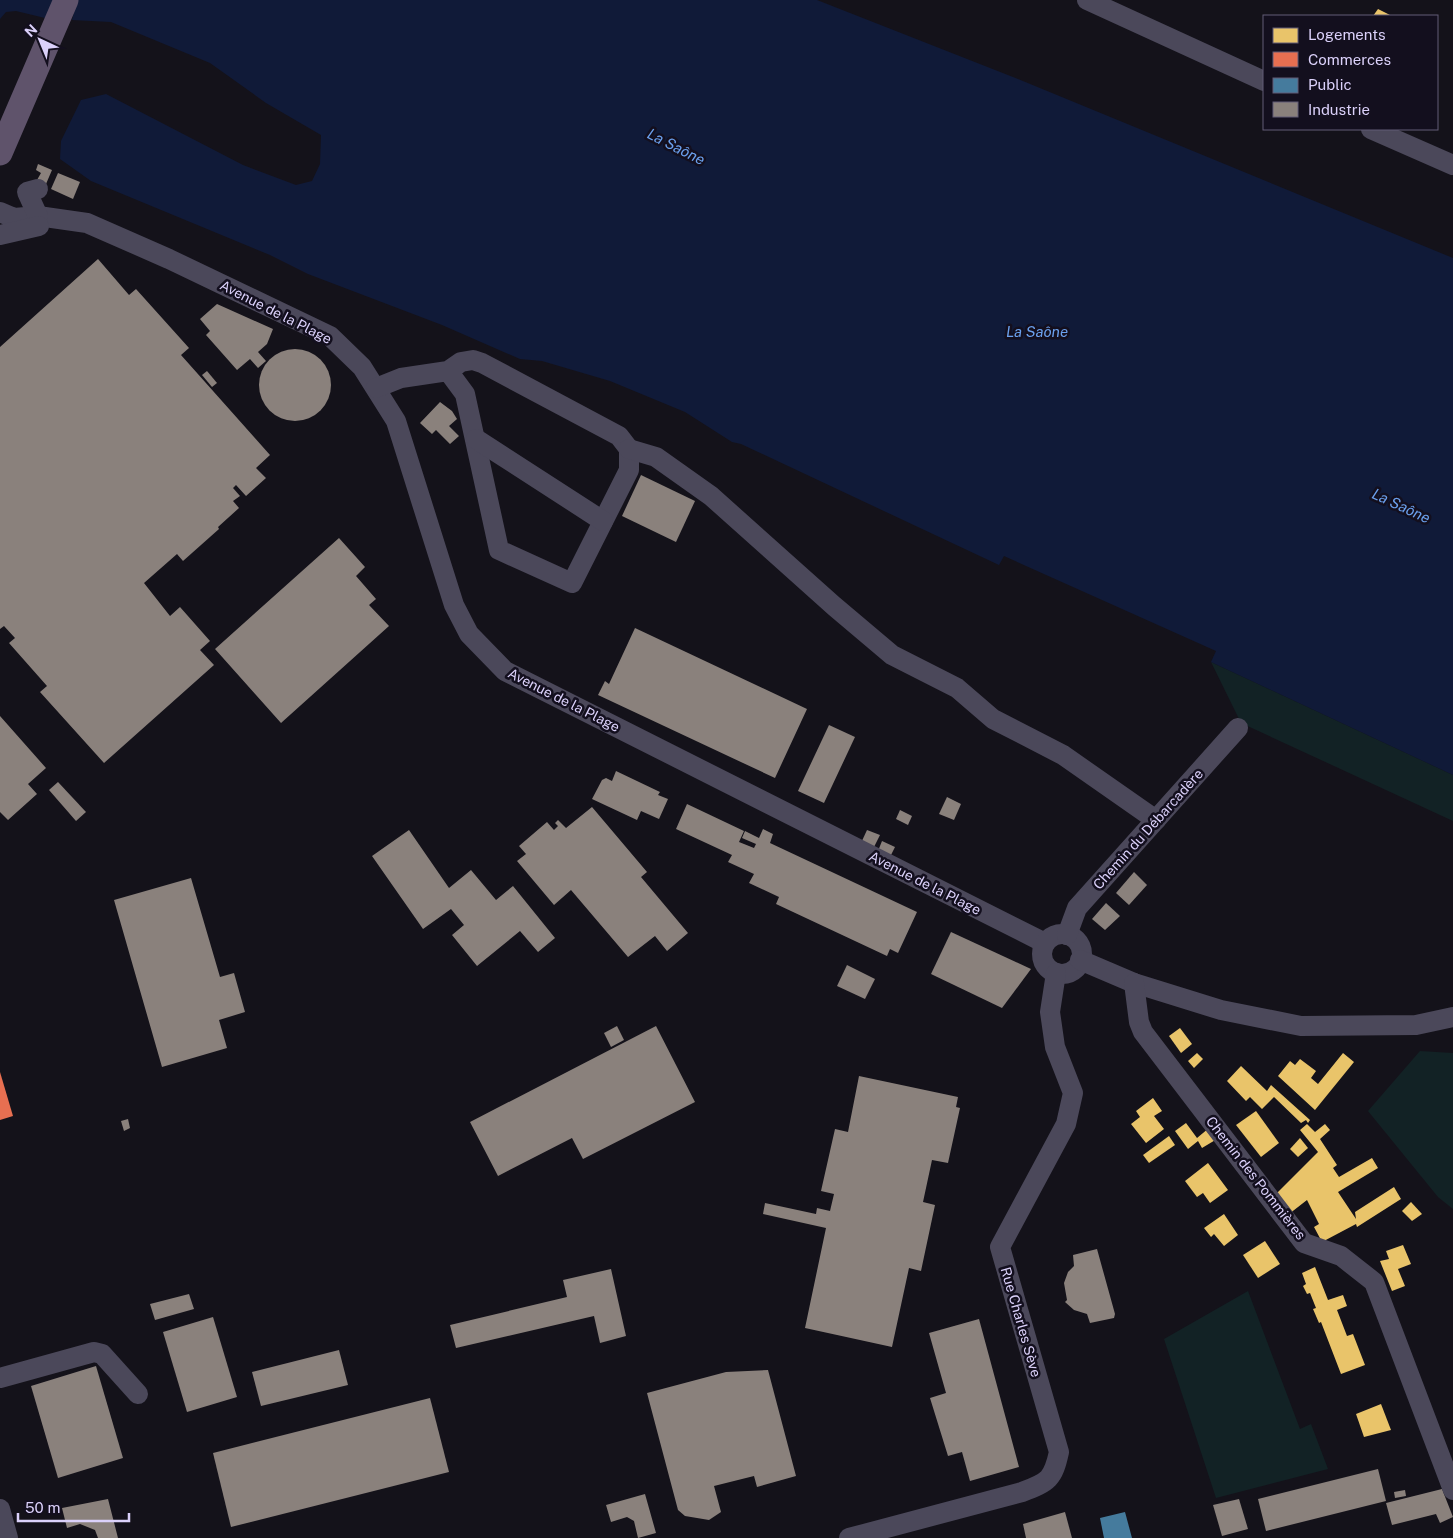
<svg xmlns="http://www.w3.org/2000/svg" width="1453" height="1538" viewBox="0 0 1453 1538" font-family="'Public Sans',sans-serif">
<rect width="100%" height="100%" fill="#14121a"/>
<!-- green -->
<g fill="#122225">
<polygon points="1211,662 1453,775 1453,821 1241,723"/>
<polygon points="1420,1051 1453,1053 1453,1209 1438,1197 1368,1111"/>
<polygon points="1248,1291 1300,1429 1311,1424 1328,1469 1216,1498 1164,1339"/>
</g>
<!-- water -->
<polygon fill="#101a38" points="0,0 817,0 1018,79 1453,258 1453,775 1211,662 1216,651 1004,556 999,565 741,444 732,442 685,412 610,381 542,361 520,359 442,325 308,274 270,255 91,181 60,159 61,141 81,100 106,94 243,165 296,185 312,181 320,164 321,135 266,103 210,63 111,22 72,20 74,12 45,18 16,11 6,12 0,19"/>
<!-- homes -->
<g fill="#e9c46a">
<polygon points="1378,9 1392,16 1373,16"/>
<polygon points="1180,1028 1192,1044 1181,1053 1169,1036"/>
<polygon points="1197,1053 1203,1059 1194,1068 1188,1061"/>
<polygon points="1343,1053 1354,1062 1315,1110 1278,1076 1290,1061 1295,1065 1300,1059 1316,1071 1311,1078 1318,1084"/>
<polygon points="1241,1066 1267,1091 1271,1085 1310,1120 1308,1123 1306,1120 1301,1123 1274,1097 1262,1109 1250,1097 1246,1101 1227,1081"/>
<polygon points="1153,1098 1162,1111 1154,1116 1164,1129 1146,1143 1131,1124 1140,1117 1136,1111"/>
<polygon points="1256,1111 1279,1143 1261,1157 1236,1125"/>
<polygon points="1186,1123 1197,1138 1209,1128 1217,1139 1202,1148 1198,1141 1188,1149 1175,1131"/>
<polygon points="1307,1124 1315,1132 1325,1124 1330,1130 1320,1139 1337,1165 1333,1168 1339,1177 1372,1158 1378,1168 1338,1192 1356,1219 1355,1212 1394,1187 1401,1199 1357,1227 1356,1224 1322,1242 1314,1227 1319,1224 1307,1200 1289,1214 1275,1195 1318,1152 1300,1130"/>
<polygon points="1169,1136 1175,1145 1149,1163 1143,1155"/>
<polygon points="1300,1138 1308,1148 1298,1157 1290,1149"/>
<polygon points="1208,1163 1228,1190 1210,1203 1203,1193 1197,1197 1185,1181"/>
<polygon points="1411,1202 1422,1214 1412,1221 1402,1211"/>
<polygon points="1224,1214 1238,1235 1224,1246 1214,1234 1211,1237 1204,1228"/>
<polygon points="1265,1241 1280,1264 1258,1278 1243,1255"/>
<polygon points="1403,1245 1411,1264 1398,1269 1405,1286 1392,1291 1380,1261 1389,1259 1386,1251"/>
<polygon points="1315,1267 1328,1300 1343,1295 1347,1306 1337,1310 1347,1336 1353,1334 1365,1365 1341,1374 1321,1322 1319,1323 1313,1309 1316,1308 1310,1293 1307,1294 1303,1286 1306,1284 1302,1273"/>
<polygon points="1381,1404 1391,1430 1364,1437 1356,1414"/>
</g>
<!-- shops -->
<polygon fill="#e76f51" points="0,1072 13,1116 0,1120"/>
<!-- public -->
<polygon fill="#457b9d" points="1125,1512 1132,1538 1104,1538 1100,1518"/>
<!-- industry -->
<g fill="#8a817c">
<polygon points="38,164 52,170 46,184 37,180 41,173 36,170"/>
<polygon points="58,173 80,182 73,199 51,189"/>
<polygon points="98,259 129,295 136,289 189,348 181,355 270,455 256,468 266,478 246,496 236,485 233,488 240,496 233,501 239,508 218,527 219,529 183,561 177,554 144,583 170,616 180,607 210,641 200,650 214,665 104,763 40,692 47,686 9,643 15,638 4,626 0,629 0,347"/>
<polygon points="217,304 273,329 267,344 258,352 266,361 258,368 250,359 237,370 206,335 210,331 200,319"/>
<circle cx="295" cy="385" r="36"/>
<polygon points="207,371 217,383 212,387 202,375"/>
<polygon points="440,402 452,411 457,419 449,426 459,436 450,444 436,430 432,434 420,423"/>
<polygon points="641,475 695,501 676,542 622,516"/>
<polygon points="339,538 365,567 356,576 376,599 369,605 389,626 281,723 215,649"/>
<polygon points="635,628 807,709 775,778 598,695 605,681 609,684"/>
<polygon points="0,716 46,768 28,784 37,794 8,820 0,812"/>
<polygon points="829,725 855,737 824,803 798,791"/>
<polygon points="616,771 660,792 658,795 668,799 659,819 641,811 637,820 592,799 602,780 606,778 612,781"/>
<polygon points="58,782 86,812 76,821 49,790"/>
<polygon points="947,797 961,804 954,820 939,814"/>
<polygon points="687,804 744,831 739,842 754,848 756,844 742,838 745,831 759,838 763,829 773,834 770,843 917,912 898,953 890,949 887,956 776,904 779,897 749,883 754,874 728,862 732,855 676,829"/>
<polygon points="592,807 647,872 641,877 688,933 667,951 655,936 628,957 571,890 554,905 517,861 526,854 519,846 547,822 554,830 558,826 555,823 558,820 566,828"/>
<polygon points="900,810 912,816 908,825 896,819"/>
<polygon points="409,830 449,888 471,870 496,900 513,886 555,938 538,952 520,931 477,966 452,935 464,925 451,909 423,929 372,856"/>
<polygon points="867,830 880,835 873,849 861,843"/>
<polygon points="882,841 895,847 890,857 878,851"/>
<polygon points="1134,872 1147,885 1129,905 1116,893"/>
<polygon points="191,878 220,977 234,973 245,1012 219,1020 227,1048 162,1067 114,900"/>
<polygon points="1106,903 1120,916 1105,930 1092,919"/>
<polygon points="951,932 1031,969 1002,1008 931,974"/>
<polygon points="847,965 875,979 865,999 837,986"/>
<polygon points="617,1026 624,1040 611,1047 604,1033"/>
<polygon points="656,1026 695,1102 583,1159 572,1138 498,1176 470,1122"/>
<polygon points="859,1076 958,1097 956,1107 960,1108 948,1163 932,1160 923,1202 935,1205 921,1271 909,1268 892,1347 805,1328 826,1228 763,1214 765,1203 816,1214 817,1208 830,1211 834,1194 821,1191 835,1129 848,1132"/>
<polygon points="128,1119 130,1128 124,1131 121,1121"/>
<polygon points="1097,1249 1115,1314 1114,1318 1090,1323 1087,1314 1074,1310 1065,1302 1067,1300 1064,1283 1068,1272 1074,1266 1073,1255"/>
<polygon points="611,1269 626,1336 600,1343 594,1316 456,1348 450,1325 567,1297 563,1280"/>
<polygon points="189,1294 194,1309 155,1320 150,1304"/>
<polygon points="213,1317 237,1397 187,1412 163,1332"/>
<polygon points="979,1319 1019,1467 970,1481 962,1452 948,1456 930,1398 946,1393 929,1333"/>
<polygon points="339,1350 348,1385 261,1406 252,1372"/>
<polygon points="96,1366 123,1458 58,1478 31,1386"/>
<polygon points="768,1370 796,1476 757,1487 754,1476 714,1486 721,1512 709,1520 685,1516 678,1510 647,1393 726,1372"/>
<polygon points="430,1398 449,1472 231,1527 213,1453"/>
<polygon points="1378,1469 1386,1501 1266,1531 1258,1499"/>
<polygon points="1442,1489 1453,1517 1440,1523 1436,1514 1392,1525 1386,1503"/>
<polygon points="1405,1490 1406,1496 1395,1498 1394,1492"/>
<polygon points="645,1494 656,1533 638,1538 634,1521 627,1517 611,1522 606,1505"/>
<polygon points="108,1499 118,1538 98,1538 95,1530 80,1524 67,1528 62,1508"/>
<polygon points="1239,1499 1248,1529 1222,1536 1213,1505"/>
<polygon points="1065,1512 1072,1538 1026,1538 1023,1524"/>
</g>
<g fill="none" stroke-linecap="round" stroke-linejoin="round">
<!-- minor -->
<g stroke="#4b485a" stroke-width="20">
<polyline points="1087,0 1264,81"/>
<polyline points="1371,129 1453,165"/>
<polyline points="0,212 14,218 38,216 87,223 169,259 330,336 362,367 396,421 454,605 469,634 505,671 1045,943"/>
<polyline points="38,216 27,192 38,189"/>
<polyline points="0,235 39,226"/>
<polyline points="376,388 401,378 448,371 461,362 473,360 482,363 619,436 629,449 629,470 572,583 499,550 465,394 448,371"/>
<polyline points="476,439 603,521"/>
<polyline points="629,449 656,457 711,496 834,606 892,655 957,688 993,719 1063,755 1156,820"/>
<circle cx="1062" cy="954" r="20"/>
<polyline points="1067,935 1077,908 1238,728"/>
<polyline points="1080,960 1134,983 1221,1010 1301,1026 1416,1025 1453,1017"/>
<polyline points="1134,983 1139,1022 1143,1032 1304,1243 1341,1256 1374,1282 1453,1490"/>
<polyline points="0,1378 94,1352 102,1354 138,1394"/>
<polyline points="0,1509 8,1538"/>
<path d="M 849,1538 L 1022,1492 C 1049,1482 1053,1479 1059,1452 L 1000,1247 L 1066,1124 L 1073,1093 L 1055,1047 L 1050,1012 L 1056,973"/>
</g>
<!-- major -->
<polyline stroke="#5f536b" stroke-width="25" points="0,153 66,0"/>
</g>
<g text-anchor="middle" stroke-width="5" stroke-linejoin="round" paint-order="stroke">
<!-- street labels -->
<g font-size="14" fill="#dbd1fa" stroke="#130f1e">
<text transform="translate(276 312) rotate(27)" y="5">Avenue de la Plage</text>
<text transform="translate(564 700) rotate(27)" y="5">Avenue de la Plage</text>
<text transform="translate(1148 829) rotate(-48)" y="5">Chemin du Débarcadère</text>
<text transform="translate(925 883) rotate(27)" y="5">Avenue de la Plage</text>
<text transform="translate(1256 1178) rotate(52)" y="5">Chemin des Pommières</text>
<text transform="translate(1021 1322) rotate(74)" y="5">Rue Charles Sève</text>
</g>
<!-- water labels -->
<g font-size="15" font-style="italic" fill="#6ba0ed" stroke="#130f1e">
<text transform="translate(676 147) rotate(27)" y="5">La Saône</text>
<text x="1037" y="337">La Saône</text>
<text transform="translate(1401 506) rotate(25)" y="5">La Saône</text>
</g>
</g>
<!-- legend -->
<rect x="1263" y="15" width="175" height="115" fill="#130f1e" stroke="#635d76"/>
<rect x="1273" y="28" width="25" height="15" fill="#e9c46a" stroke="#635d76"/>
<text x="1308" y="40" font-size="15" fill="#dbd1fa">Logements</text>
<rect x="1273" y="52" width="25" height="15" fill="#e76f51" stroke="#635d76"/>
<text x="1308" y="65" font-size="15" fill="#dbd1fa">Commerces</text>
<rect x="1273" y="78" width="25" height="15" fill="#457b9d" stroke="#635d76"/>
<text x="1308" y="90" font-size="15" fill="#dbd1fa">Public</text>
<rect x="1273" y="102" width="25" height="15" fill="#8a817c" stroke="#635d76"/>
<text x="1308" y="115" font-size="15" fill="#dbd1fa">Industrie</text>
<!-- north arrow -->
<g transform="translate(40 40) rotate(316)" stroke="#130f1e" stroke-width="4" paint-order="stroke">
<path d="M0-4L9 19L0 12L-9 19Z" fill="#dbd1fa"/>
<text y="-8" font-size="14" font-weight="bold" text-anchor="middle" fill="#dbd1fa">N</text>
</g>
<!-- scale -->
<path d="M18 1513v8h111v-8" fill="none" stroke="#dbd1fa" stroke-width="2.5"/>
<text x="25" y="1513" font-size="15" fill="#dbd1fa" stroke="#130f1e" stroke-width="4" paint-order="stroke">50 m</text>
</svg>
